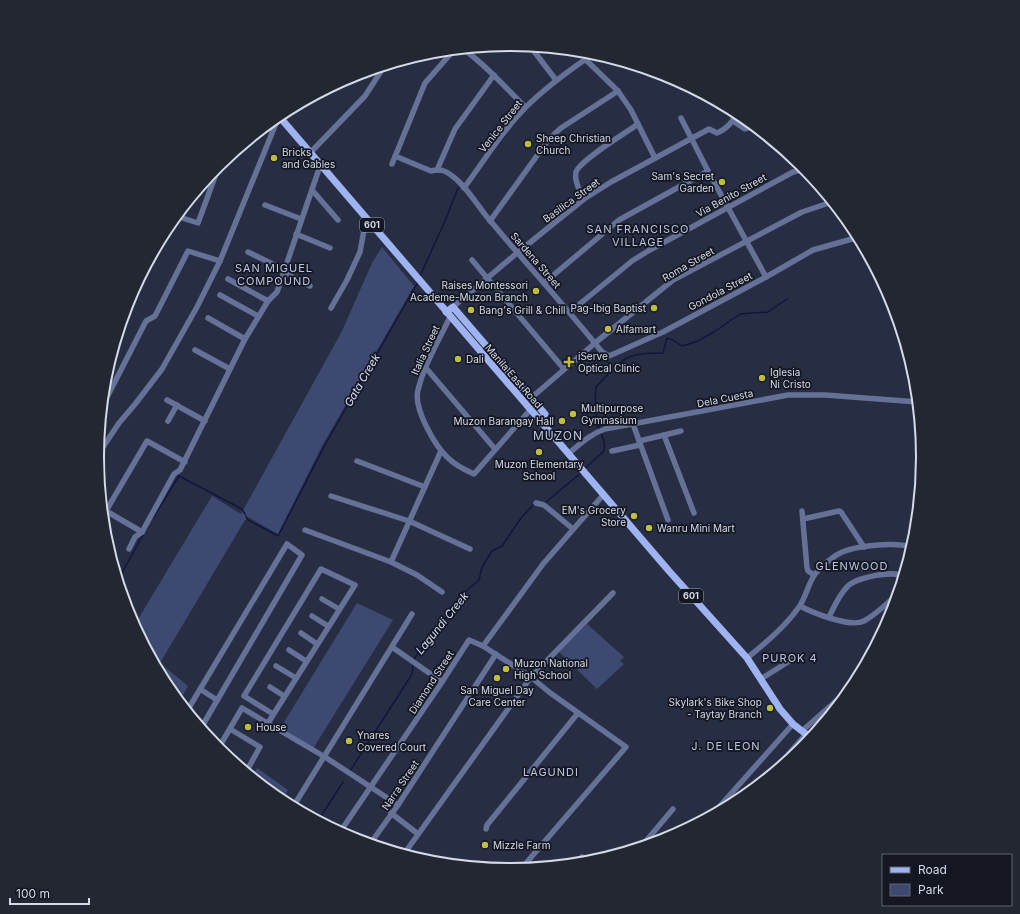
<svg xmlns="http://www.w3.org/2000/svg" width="1020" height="914" viewBox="0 0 1020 914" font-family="Inter,sans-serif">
<rect width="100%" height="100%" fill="#272e44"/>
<!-- green -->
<g fill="#3d4970">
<polygon points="382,247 414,286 322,446 278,534 248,517 245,520 160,663 188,686 179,702 166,686 134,626 212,496 241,514 342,331 372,263"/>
<polygon points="357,603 393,620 311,752 278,732"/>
<polygon points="587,624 624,657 620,661 624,664 597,689 559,652"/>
<polygon points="257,768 288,790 281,801 252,777"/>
</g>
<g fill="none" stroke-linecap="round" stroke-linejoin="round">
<!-- stream -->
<g stroke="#0f173e" stroke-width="1.5">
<polyline points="420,276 445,221 458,188"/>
<path d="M 584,469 L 603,452 C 608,442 599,432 597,422 C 595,410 595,398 596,387 C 607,376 619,359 635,355 C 644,353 654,353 663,353 L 667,338 L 673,340 L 682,346 L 698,341 L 714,332 L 740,314 L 768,312 L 787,299"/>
<polyline points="545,503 582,472"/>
<polyline points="246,516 248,520 278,536 326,443 418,282"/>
<polyline points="153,518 179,476 242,509 245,514"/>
<polyline points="118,580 143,535"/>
<polyline points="414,659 428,639 442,623 465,592 479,580 482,567 492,551 502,546 521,518 534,504"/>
<polyline points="350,771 412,674 413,665"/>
<polyline points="318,821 343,782"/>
</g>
<!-- minor -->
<g stroke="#657197" stroke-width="5.5">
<polyline points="530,46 556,80"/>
<path d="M 463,49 C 486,65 505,87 525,107"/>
<polyline points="681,118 708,171 766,277"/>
<polyline points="733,121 745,129 754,126"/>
<polyline points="310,153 365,96 385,65"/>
<path d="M 395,156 L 431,171 C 438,169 445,170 451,175 C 468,187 479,209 493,224 C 529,267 567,308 602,352 L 609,356 L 663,332 L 766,277 L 813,250 L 859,237"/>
<polyline points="392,164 425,83 454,50"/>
<polyline points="437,170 455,129 494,75"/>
<path d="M 464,188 C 484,161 502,131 526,107 C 543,90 563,75 583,61 L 586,60 L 618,91 L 631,110 L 655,158"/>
<polyline points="312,190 338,220"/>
<path d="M 584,199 C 580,191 574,181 576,172 C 580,160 626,133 638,124"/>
<polyline points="265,205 301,219"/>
<polyline points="176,216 198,223 220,163"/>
<polyline points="490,221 549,139 561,128 618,91"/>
<polyline points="296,234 330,248"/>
<polyline points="248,252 285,270"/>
<polyline points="472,260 564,369"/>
<polyline points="285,273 310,286"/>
<polyline points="228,279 268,301"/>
<polyline points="544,283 619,220 708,171"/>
<polyline points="220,295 258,316"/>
<polyline points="127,304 141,279 159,241"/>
<path d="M 453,307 L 517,253 L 584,199 L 611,182 L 709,129 L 717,133 C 727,129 732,122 738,113"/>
<polyline points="331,308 347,280 360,252 366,219"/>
<polyline points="570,312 632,261 648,251 793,172 805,169"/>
<path d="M 450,317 C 439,340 424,365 418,390 C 413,408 435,446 448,458 C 455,465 465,470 474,474 L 530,410"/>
<polyline points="208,318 245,339"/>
<polyline points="195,350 230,369"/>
<polyline points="426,368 495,449"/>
<polyline points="531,398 595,343 673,280 802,212 832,202"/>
<polyline points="167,400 205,421"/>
<polyline points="102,407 146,321 155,316 188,251 220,261 279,116"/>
<polyline points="168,421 177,405"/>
<polyline points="633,424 668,520"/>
<polyline points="664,435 694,513"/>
<polyline points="639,441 681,431"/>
<polyline points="612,451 640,445"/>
<path d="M 568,454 C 579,445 590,434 605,429 L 788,395 L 825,395 L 918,402"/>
<polyline points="97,456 119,423 136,403 162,369 197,307 220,261"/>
<polyline points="357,461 425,487"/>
<polyline points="331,496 409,521 470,549"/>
<polyline points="536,503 544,505 573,529"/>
<polyline points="106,511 142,532"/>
<polyline points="802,511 807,568 808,571 814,575"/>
<polyline points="103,516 147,441 185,462"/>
<polyline points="803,519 839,511 841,512 864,547"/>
<polyline points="305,530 391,562 417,575 442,592"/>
<polyline points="129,549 135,537 142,532 174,474 180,470 245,339 268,301 277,292 320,166"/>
<polyline points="391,562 441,451"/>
<polyline points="322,599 339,609"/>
<path d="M 800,606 C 813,613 851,628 864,621 C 877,614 887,603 898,594"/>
<polyline points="312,616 328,626"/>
<path d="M 829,617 C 834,607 839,595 847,587 C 854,578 895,569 903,577"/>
<polyline points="301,633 317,644"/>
<polyline points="483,646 543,564 604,494"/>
<polyline points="392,647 442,682"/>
<polyline points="289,650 306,661"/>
<path d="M 747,658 C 766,643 785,627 799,607 C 806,597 808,584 815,574 C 821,567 828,561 835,556 C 851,545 894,542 912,547"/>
<polyline points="276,666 296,678"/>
<polyline points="761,679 799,655"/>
<polyline points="270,687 284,696"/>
<polyline points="200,689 217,700"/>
<polyline points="187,711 287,544 302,555 201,728"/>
<polyline points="268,723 355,585 321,569 244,696 273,714"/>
<polyline points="230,729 260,747 246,772"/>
<polyline points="802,731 854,685"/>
<polyline points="218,749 242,708 325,757 398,805"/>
<polyline points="219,749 235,758"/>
<polyline points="772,773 806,734"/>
<polyline points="293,807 412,614"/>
<polyline points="391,813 418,834"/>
<polyline points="712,815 793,724"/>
<polyline points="486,829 487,825 578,713"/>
<polyline points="340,832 442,682 469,640 483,646 531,677 549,692 626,747 521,869"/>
<polyline points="370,844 398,805 496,654"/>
<polyline points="641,847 673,809"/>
<polyline points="404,854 531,677 613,593"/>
<polyline points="576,864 582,857"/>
</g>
<!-- major -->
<g stroke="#9fb3f1" stroke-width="7">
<polyline points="278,115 669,571 747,658 780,709 793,724 811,738"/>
<polyline points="446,312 453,307 545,414 540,421"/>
</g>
</g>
<!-- markers -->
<g fill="#bfbe42" stroke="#141721" stroke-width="1.5">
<circle cx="528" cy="144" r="4"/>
<circle cx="274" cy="158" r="4"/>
<circle cx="722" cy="182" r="4"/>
<circle cx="536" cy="291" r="4"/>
<circle cx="654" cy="308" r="4"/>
<circle cx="471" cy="310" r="4"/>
<circle cx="608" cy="329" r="4"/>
<circle cx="458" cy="359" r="4"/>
<path d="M567 356h4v4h4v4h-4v4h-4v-4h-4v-4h4z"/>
<circle cx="762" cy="378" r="4"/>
<circle cx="573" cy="414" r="4"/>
<circle cx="562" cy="421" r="4"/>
<circle cx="539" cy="452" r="4"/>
<circle cx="634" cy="516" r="4"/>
<circle cx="649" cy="528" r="4"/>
<circle cx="506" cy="669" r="4"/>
<circle cx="497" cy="678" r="4"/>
<circle cx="770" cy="708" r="4"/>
<circle cx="248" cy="727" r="4"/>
<circle cx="349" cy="741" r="4"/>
<circle cx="485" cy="845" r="4"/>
</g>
<g text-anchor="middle" stroke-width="3.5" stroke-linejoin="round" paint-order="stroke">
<!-- shield labels -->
<g fill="#141721" stroke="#9aa0ac" stroke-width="1">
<rect x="360" y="218" width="24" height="14" rx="3"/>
<rect x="679" y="589" width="24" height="14" rx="3"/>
</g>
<g font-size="9" font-weight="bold" fill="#d4dae8">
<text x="372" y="228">601</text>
<text x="691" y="599">601</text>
</g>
<!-- street labels -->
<g font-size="10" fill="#d4dae8" stroke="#141721">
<text transform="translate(500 126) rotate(-52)" y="4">Venice Street</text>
<text transform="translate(731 195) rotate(-29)" y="4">Via Benito Street</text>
<text transform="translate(571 200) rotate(-36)" y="4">Basilica Street</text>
<text transform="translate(536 260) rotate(49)" y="4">Sardena Street</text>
<text transform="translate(688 264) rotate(-30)" y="4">Roma Street</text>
<text transform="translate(720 291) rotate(-28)" y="4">Gondola Street</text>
<text transform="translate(425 350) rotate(-65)" y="4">Italia Street</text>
<text transform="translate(514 376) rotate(49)" y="4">Manila East Road</text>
<text transform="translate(725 398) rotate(-11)" y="4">Dela Cuesta</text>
<text transform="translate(431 682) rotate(-57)" y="4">Diamond Street</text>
<text transform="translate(400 785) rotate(-56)" y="4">Narra Street</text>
</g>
<!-- poi labels -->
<g font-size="10" fill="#d4dae8" stroke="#141721" text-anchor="start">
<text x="536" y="142">Sheep Christian<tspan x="536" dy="12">Church</tspan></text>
<text x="282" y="156">Bricks<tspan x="282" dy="12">and Gables</tspan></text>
<text x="714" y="180" text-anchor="end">Sam's Secret<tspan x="714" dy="12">Garden</tspan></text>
<text x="528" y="289" text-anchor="end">Raises Montessori<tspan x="528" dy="12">Academe-Muzon Branch</tspan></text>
<text x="646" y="312" text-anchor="end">Pag-Ibig Baptist</text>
<text x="479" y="314">Bang's Grill &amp; Chill</text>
<text x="616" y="333">Alfamart</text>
<text x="578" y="360">iServe<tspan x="578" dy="12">Optical Clinic</tspan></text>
<text x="466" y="363">Dali</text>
<text x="770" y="376">Iglesia<tspan x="770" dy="12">Ni Cristo</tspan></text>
<text x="581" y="412">Multipurpose<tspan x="581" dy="12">Gymnasium</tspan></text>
<text x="554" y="425" text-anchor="end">Muzon Barangay Hall</text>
<text x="539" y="468" text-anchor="middle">Muzon Elementary<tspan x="539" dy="12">School</tspan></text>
<text x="626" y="514" text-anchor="end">EM's Grocery<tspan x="626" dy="12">Store</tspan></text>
<text x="657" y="532">Wanru Mini Mart</text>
<text x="514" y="667">Muzon National<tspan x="514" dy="12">High School</tspan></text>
<text x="497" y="694" text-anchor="middle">San Miguel Day<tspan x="497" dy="12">Care Center</tspan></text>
<text x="762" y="706" text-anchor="end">Skylark's Bike Shop<tspan x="762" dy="12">- Taytay Branch</tspan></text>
<text x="256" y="731">House</text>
<text x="357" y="739">Ynares<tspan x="357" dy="12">Covered Court</tspan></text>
<text x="493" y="849">Mizzle Farm</text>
</g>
<!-- neighbourhood labels -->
<g font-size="11" letter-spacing="1" fill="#bbc5e1" stroke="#141721">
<text x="638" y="233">SAN FRANCISCO<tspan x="638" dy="13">VILLAGE</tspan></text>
<text x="274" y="272">SAN MIGUEL<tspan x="274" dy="13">COMPOUND</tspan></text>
<text x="852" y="570">GLENWOOD</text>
<text x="790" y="662">PUROK 4</text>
<text x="726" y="750">J. DE LEON</text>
<text x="551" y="776">LAGUNDI</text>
</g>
<!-- water labels -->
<g font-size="11" font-style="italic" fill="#d6e0fe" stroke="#141721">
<text transform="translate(362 380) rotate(-60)" y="4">Gata Creek</text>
<text transform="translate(442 623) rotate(-51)" y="4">Lagundi Creek</text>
</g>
<!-- quarter labels -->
<g font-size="12" letter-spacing="1" fill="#bbc5e1" stroke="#141721">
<text x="558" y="440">MUZON</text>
</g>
</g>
<!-- crop -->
<path d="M0 0H1020V914H0ZM104 457a406 406 0 1 1 812 0a406 406 0 1 1-812 0Z" fill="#232731" fill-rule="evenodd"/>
<path fill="none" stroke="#d4dae8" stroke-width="2" d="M104 457a406 406 0 1 1 812 0a406 406 0 1 1-812 0Z"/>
<!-- legend -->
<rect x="882" y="854" width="130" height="52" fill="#141721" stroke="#616571"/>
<rect x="890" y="867" width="20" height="6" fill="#9fb3f1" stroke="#616571"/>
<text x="918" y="874" font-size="12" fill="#d4dae8">Road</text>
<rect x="890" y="884" width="20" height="12" fill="#3d4970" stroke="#616571"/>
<text x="918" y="894" font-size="12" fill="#d4dae8">Park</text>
<!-- scale -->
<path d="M10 898v6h79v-6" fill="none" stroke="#d4dae8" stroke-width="2"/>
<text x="16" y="898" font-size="12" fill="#d4dae8" stroke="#141721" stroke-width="3" paint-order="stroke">100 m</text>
</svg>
